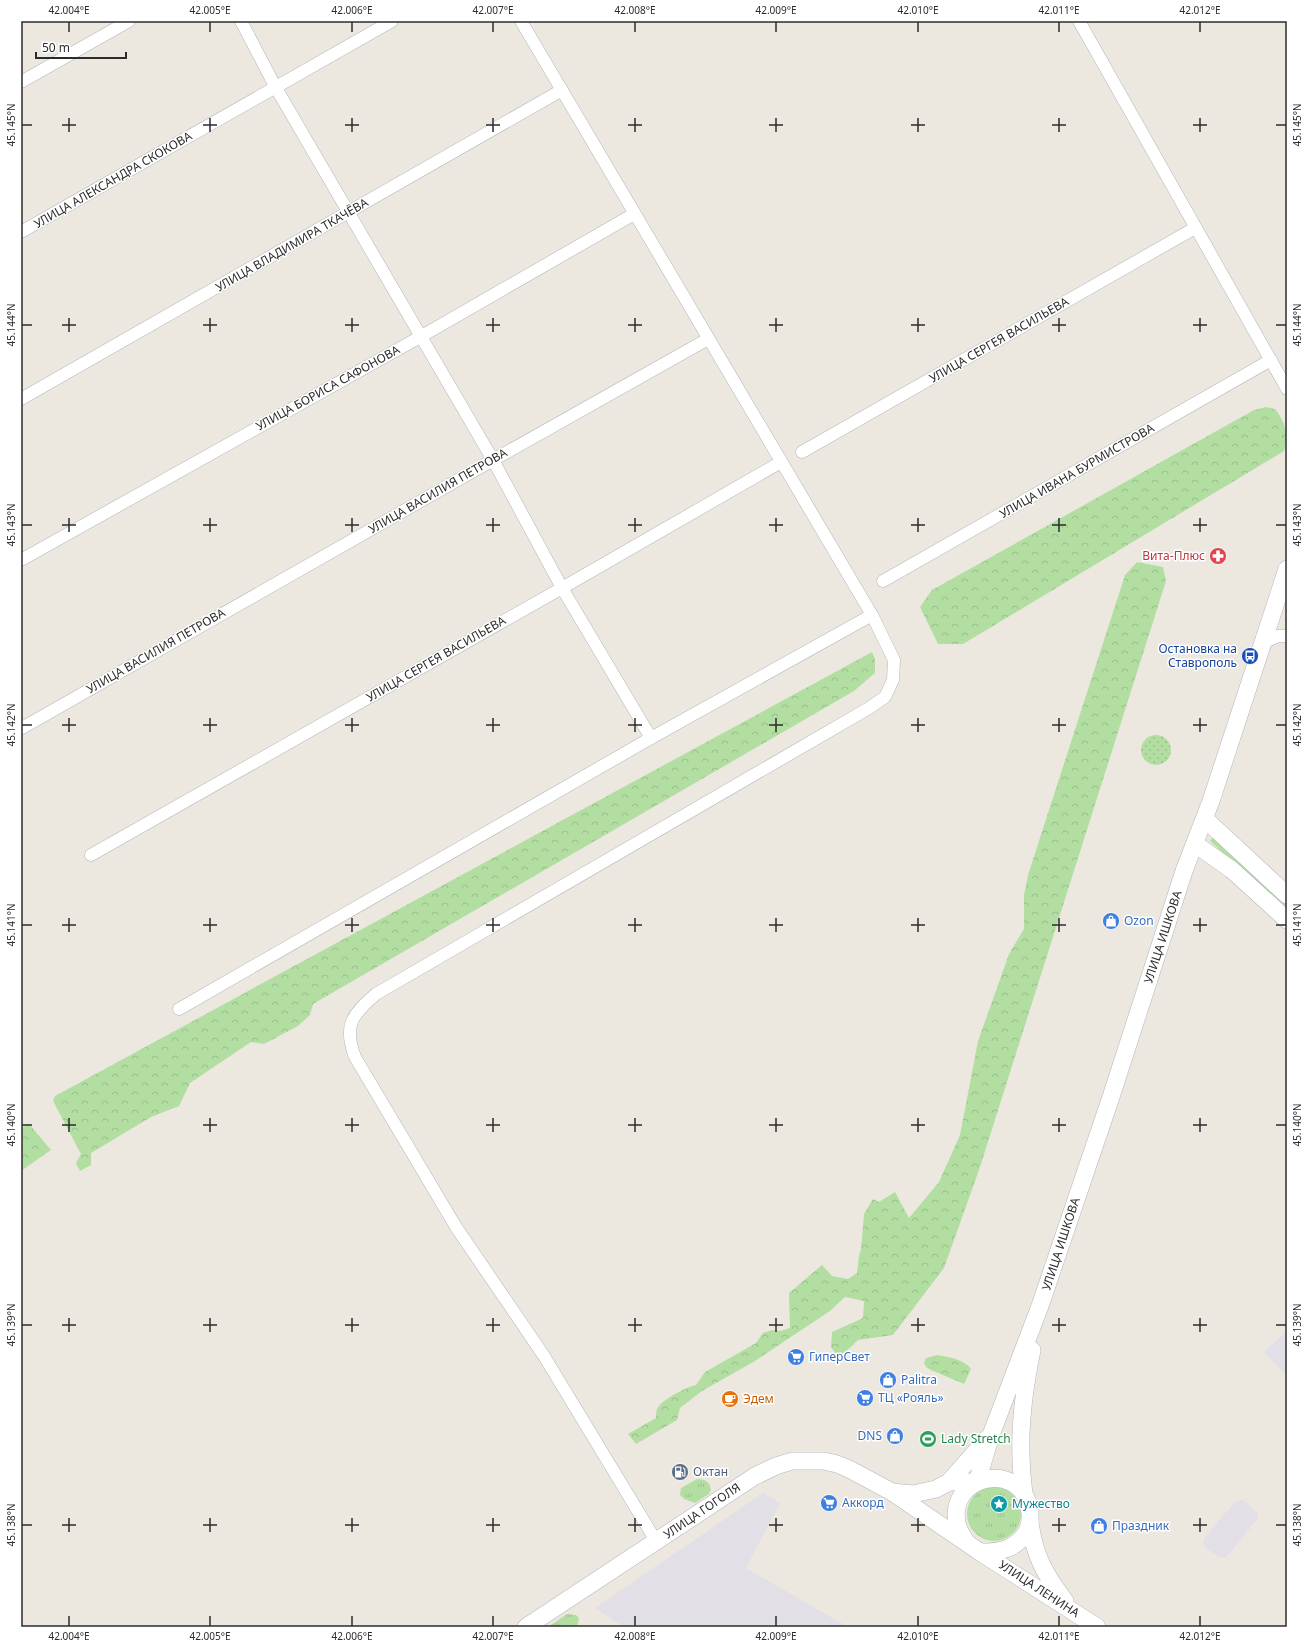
<svg xmlns="http://www.w3.org/2000/svg" width="1308" height="1648" viewBox="0 0 1308 1648" font-family="'Noto Sans',sans-serif">
<defs>
<pattern id="grass-tufts" width="24" height="20" patternUnits="userSpaceOnUse"><rect width="24" height="20" fill="#b2dfa1"/><path d="M3 7l-1-3M5 7V3M7 7l1-3M15 17l-1-3M17 17v-4M19 17l1-3" fill="none" stroke="#99c08b"/></pattern>
<pattern id="forest-crowns" width="20" height="18" patternUnits="userSpaceOnUse"><rect width="20" height="18" fill="#b2dfa1"/><path d="M2 6a3 3 0 1 1 6 0M12 15a3 3 0 1 1 6 0" fill="none" stroke="#99c08b"/></pattern>
<pattern id="park-dots" width="8" height="8" patternUnits="userSpaceOnUse"><rect width="8" height="8" fill="#b2dfa1"/><path d="M2 2h.1M6 6h.1" fill="none" stroke="#99c08b" stroke-width="1.8" stroke-linecap="round"/></pattern>
</defs>
<rect width="100%" height="100%" fill="#ece8e0"/>
<!-- industrial -->
<g fill="#e2dfe6">
<polygon points="1287,1331 1287,1376 1264,1352"/>
<polygon points="763,1493 780,1503 746,1568 848,1627 624,1627 595,1608"/>
<polygon points="1239,1500 1243,1500 1257,1513 1258,1518 1232,1551 1226,1557 1219,1557 1206,1548 1203,1543 1205,1537 1235,1502"/>
</g>
<!-- grass -->
<g fill="url(#grass-tufts)">
<polygon points="1213,837 1287,904 1287,912 1210,841"/>
<path d="M 697,1479 C 705,1479 710,1482 711,1490 L 709,1494 L 695,1503 L 684,1499 L 680,1495 L 681,1488 Z"/>
<circle cx="994" cy="1514" r="27"/>
<polygon points="567,1614 576,1615 579,1618 577,1627 548,1627"/>
</g>
<!-- forest -->
<g fill="url(#forest-crowns)">
<path d="M 1266,407 L 1275,409 C 1286,423 1288,433 1284,451 L 963,644 L 938,644 L 920,607 L 932,590 L 1254,410 Z"/>
<path d="M 1137,562 L 1163,567 L 1166,581 L 979,1170 L 944,1268 L 893,1335 L 858,1340 L 839,1358 L 831,1347 L 832,1332 L 863,1318 L 864,1301 L 845,1297 L 830,1311 L 755,1361 L 702,1391 L 680,1408 L 677,1420 L 636,1444 L 628,1434 L 656,1418 C 656,1414 656,1409 659,1406 C 664,1399 688,1386 696,1385 L 705,1372 L 756,1343 L 763,1333 L 772,1330 L 781,1331 L 790,1328 L 789,1293 L 822,1265 L 832,1276 L 848,1279 L 857,1273 L 859,1256 L 861,1249 L 864,1214 L 873,1199 L 879,1202 L 895,1192 L 909,1218 L 939,1182 L 960,1135 L 978,1041 L 1009,954 L 1024,929 L 1024,895 L 1028,875 L 1125,575 Z"/>
<polygon points="872,652 875,659 875,673 854,691 313,1004 310,1015 298,1026 264,1044 251,1042 190,1083 179,1106 151,1117 91,1153 91,1165 80,1171 76,1163 81,1154 53,1101 55,1096"/>
<polygon points="29,1124 51,1150 21,1171 21,1128"/>
<path d="M 937,1355 C 949,1357 964,1359 971,1369 L 964,1384 L 931,1370 L 926,1367 L 924,1363 L 926,1358 Z"/>
</g>
<!-- park -->
<circle fill="url(#park-dots)" cx="1156" cy="750" r="15"/>
<g fill="none" stroke-linecap="round" stroke-linejoin="round">
<!-- street casing -->
<g stroke="#b3b5be" stroke-width="13">
<g id="street">
<polyline points="241,21 276,88 493,460 562,588 651,738"/>
<path d="M 521,21 L 872,615 L 894,660 L 893,680 L 885,697 L 869,708 L 376,994 C 352,1015 343,1025 355,1057 L 456,1227 L 544,1356 L 656,1541"/>
<polyline points="1079,21 1287,389"/>
<polyline points="21,82 129,21"/>
<polyline points="21,232 392,21"/>
<polyline points="21,399 562,90"/>
<polyline points="802,452 1195,228"/>
<polyline points="21,560 420,337 634,214"/>
<polyline points="883,581 1271,360"/>
<polyline points="1263,643 1278,636 1287,636"/>
<polyline points="22,728 493,460 708,339"/>
<polyline points="91,855 562,588 781,462"/>
<polyline points="179,1009 651,738 872,615"/>
</g>
</g>
<!-- secondary casing -->
<g stroke="#b3b5be" stroke-width="18">
<g id="secondary">
<polyline points="1205,819 1287,895"/>
<polyline points="1195,844 1232,870 1287,920"/>
<polyline points="949,1482 977,1482 991,1435 1040,1306 1111,1097 1184,871 1211,801 1287,569"/>
<polyline points="892,1492 913,1494 936,1489 949,1482 988,1438"/>
<path d="M 1024,1494 C 1017,1444 1022,1399 1032,1350"/>
<path d="M 1030,1522 C 1034,1555 1045,1575 1065,1601"/>
<path d="M 966,1542 C 963,1536 958,1530 957,1523 C 948,1475 1019,1460 1029,1507 C 1031,1516 1031,1523 1027,1531 C 1016,1550 1000,1552 980,1552"/>
<polyline points="526,1627 755,1476 776,1466 792,1461 824,1461 837,1464 849,1469 892,1492 980,1552 1097,1627"/>
</g>
</g>
<!-- street -->
<use href="#street" stroke="#fff" stroke-width="12"/>
<!-- secondary -->
<use href="#secondary" stroke="#fff" stroke-width="17"/>
</g>
<!-- ticks -->
<path fill="none" stroke="#2c2c2c" stroke-width="1.5" d="M 69,22 L 69,32M 210,22 L 210,32M 352,22 L 352,32M 493,22 L 493,32M 635,22 L 635,32M 776,22 L 776,32M 918,22 L 918,32M 1059,22 L 1059,32M 1200,22 L 1200,32M 69,118 L 69,132M 210,118 L 210,132M 352,118 L 352,132M 493,118 L 493,132M 635,118 L 635,132M 776,118 L 776,132M 918,118 L 918,132M 1059,118 L 1059,132M 1200,118 L 1200,132M 22,125 L 32,125M 62,125 L 76,125M 203,125 L 217,125M 345,125 L 359,125M 486,125 L 500,125M 628,125 L 642,125M 769,125 L 783,125M 911,125 L 925,125M 1052,125 L 1066,125M 1193,125 L 1207,125M 1276,125 L 1286,125M 69,318 L 69,332M 210,318 L 210,332M 352,318 L 352,332M 493,318 L 493,332M 635,318 L 635,332M 776,318 L 776,332M 918,318 L 918,332M 1059,318 L 1059,332M 1200,318 L 1200,332M 22,325 L 32,325M 62,325 L 76,325M 203,325 L 217,325M 345,325 L 359,325M 486,325 L 500,325M 628,325 L 642,325M 769,325 L 783,325M 911,325 L 925,325M 1052,325 L 1066,325M 1193,325 L 1207,325M 1276,325 L 1286,325M 69,518 L 69,532M 210,518 L 210,532M 352,518 L 352,532M 493,518 L 493,532M 635,518 L 635,532M 776,518 L 776,532M 918,518 L 918,532M 1059,518 L 1059,532M 1200,518 L 1200,532M 22,525 L 32,525M 62,525 L 76,525M 203,525 L 217,525M 345,525 L 359,525M 486,525 L 500,525M 628,525 L 642,525M 769,525 L 783,525M 911,525 L 925,525M 1052,525 L 1066,525M 1193,525 L 1207,525M 1276,525 L 1286,525M 69,718 L 69,732M 210,718 L 210,732M 352,718 L 352,732M 493,718 L 493,732M 635,718 L 635,732M 776,718 L 776,732M 918,718 L 918,732M 1059,718 L 1059,732M 1200,718 L 1200,732M 22,725 L 32,725M 62,725 L 76,725M 203,725 L 217,725M 345,725 L 359,725M 486,725 L 500,725M 628,725 L 642,725M 769,725 L 783,725M 911,725 L 925,725M 1052,725 L 1066,725M 1193,725 L 1207,725M 1276,725 L 1286,725M 69,918 L 69,932M 210,918 L 210,932M 352,918 L 352,932M 493,918 L 493,932M 635,918 L 635,932M 776,918 L 776,932M 918,918 L 918,932M 1059,918 L 1059,932M 1200,918 L 1200,932M 22,925 L 32,925M 62,925 L 76,925M 203,925 L 217,925M 345,925 L 359,925M 486,925 L 500,925M 628,925 L 642,925M 769,925 L 783,925M 911,925 L 925,925M 1052,925 L 1066,925M 1193,925 L 1207,925M 1276,925 L 1286,925M 69,1118 L 69,1132M 210,1118 L 210,1132M 352,1118 L 352,1132M 493,1118 L 493,1132M 635,1118 L 635,1132M 776,1118 L 776,1132M 918,1118 L 918,1132M 1059,1118 L 1059,1132M 1200,1118 L 1200,1132M 22,1125 L 32,1125M 62,1125 L 76,1125M 203,1125 L 217,1125M 345,1125 L 359,1125M 486,1125 L 500,1125M 628,1125 L 642,1125M 769,1125 L 783,1125M 911,1125 L 925,1125M 1052,1125 L 1066,1125M 1193,1125 L 1207,1125M 1276,1125 L 1286,1125M 69,1318 L 69,1332M 210,1318 L 210,1332M 352,1318 L 352,1332M 493,1318 L 493,1332M 635,1318 L 635,1332M 776,1318 L 776,1332M 918,1318 L 918,1332M 1059,1318 L 1059,1332M 1200,1318 L 1200,1332M 22,1325 L 32,1325M 62,1325 L 76,1325M 203,1325 L 217,1325M 345,1325 L 359,1325M 486,1325 L 500,1325M 628,1325 L 642,1325M 769,1325 L 783,1325M 911,1325 L 925,1325M 1052,1325 L 1066,1325M 1193,1325 L 1207,1325M 1276,1325 L 1286,1325M 69,1518 L 69,1532M 210,1518 L 210,1532M 352,1518 L 352,1532M 493,1518 L 493,1532M 635,1518 L 635,1532M 776,1518 L 776,1532M 918,1518 L 918,1532M 1059,1518 L 1059,1532M 1200,1518 L 1200,1532M 22,1525 L 32,1525M 62,1525 L 76,1525M 203,1525 L 217,1525M 345,1525 L 359,1525M 486,1525 L 500,1525M 628,1525 L 642,1525M 769,1525 L 783,1525M 911,1525 L 925,1525M 1052,1525 L 1066,1525M 1193,1525 L 1207,1525M 1276,1525 L 1286,1525M 69,1616 L 69,1626M 210,1616 L 210,1626M 352,1616 L 352,1626M 493,1616 L 493,1626M 635,1616 L 635,1626M 776,1616 L 776,1626M 918,1616 L 918,1626M 1059,1616 L 1059,1626M 1200,1616 L 1200,1626"/>
<!-- icons -->
<defs>
<g id="pharmacy-disc" transform="scale(0.9)"><circle r="9.5" fill="#e0444e" stroke="#fff"/><path d="M-2-6h4v4h4v4h-4v4h-4v-4h-4v-4h4Z" fill="#fff"/></g>
<g id="bus-disc" transform="scale(0.9)"><circle r="9.5" fill="#1a4fb4" stroke="#fff"/><path d="M-5-6H5V4H4V6H2V4H-2V6H-4V4H-5ZM-3.5-4V0h7V-4ZM-3.5 1.2v1.5H-2V1.2ZM2 1.2v1.5H3.5V1.2Z" fill="#fff"/></g>
<g id="shop-disc" transform="scale(0.9)"><circle r="9.5" fill="#3f7fe0" stroke="#fff"/><path d="M-5-2.5h2.3a2.7 3.5 0 0 1 5.4 0H5L5.5 6h-11ZM-1.5-2.5h3a1.5 2.3 0 0 0-3 0Z" fill="#fff"/></g>
<g id="supermarket-disc" transform="scale(0.9)"><circle r="9.5" fill="#3f7fe0" stroke="#fff"/><path d="M-6-5.5h2.5l.6 2H6L4.5 2H-2.5L-4.4-4H-6ZM-1.5 3.2a1.3 1.3 0 1 0 .1 0ZM3 3.2a1.3 1.3 0 1 0 .1 0Z" fill="#fff"/></g>
<g id="cafe-disc" transform="scale(0.9)"><circle r="9.5" fill="#e8710a" stroke="#fff"/><path d="M-5.5-4.5H6V0H3Q3 3.5 0 3.5H-2.5Q-5.5 3.5-5.5 0ZM3-3.2v2h1.7v-2ZM-6 4.5H4V6H-6Z" fill="#fff"/></g>
<g id="stadium-disc" transform="scale(0.9)"><circle r="9.5" fill="#2e9e5b" stroke="#fff"/><path d="M0-5a6.5 5 0 1 0 0 10a6.5 5 0 1 0 0-10ZM-3.5-1.8h7v3.6h-7Z" fill="#fff"/></g>
<g id="fuel-disc" transform="scale(0.9)"><circle r="9.5" fill="#5c6f8a" stroke="#fff"/><path d="M-5.5-6h7V0h2V4h1.3V-2.5L3-4.5l.8-.8L6-3V5H2.5V1h-1V6h-7ZM-4.2-4.7v3.2H.2V-4.7Z" fill="#fff"/></g>
<g id="sight-disc" transform="scale(0.9)"><circle r="9.5" fill="#0f9aa8" stroke="#fff"/><path d="M0-6L1.8-2.2L6-1.7L2.9 1.2L3.7 5.4L0 3.3L-3.7 5.4L-2.9 1.2L-6-1.7L-1.8-2.2Z" fill="#fff"/></g>
</defs>
<g fill-rule="evenodd">
<use href="#pharmacy-disc" x="1218" y="556"/>
<use href="#bus-disc" x="1250" y="656"/>
<use href="#shop-disc" x="1111" y="921"/>
<use href="#supermarket-disc" x="796" y="1357"/>
<use href="#shop-disc" x="888" y="1380"/>
<use href="#supermarket-disc" x="865" y="1398"/>
<use href="#cafe-disc" x="730" y="1399"/>
<use href="#shop-disc" x="895" y="1436"/>
<use href="#stadium-disc" x="928" y="1439"/>
<use href="#fuel-disc" x="680" y="1472"/>
<use href="#supermarket-disc" x="829" y="1503"/>
<use href="#sight-disc" x="999" y="1504"/>
<use href="#shop-disc" x="1099" y="1526"/>
</g>
<g text-anchor="middle" stroke-width="3" stroke-linejoin="round" paint-order="stroke">
<!-- street labels -->
<g font-size="12" fill="#2c2c2c" stroke="#fff">
<text transform="translate(113 180) rotate(-30)" y="4">УЛИЦА АЛЕКСАНДРА СКОКОВА</text>
<text transform="translate(292 245) rotate(-30)" y="4">УЛИЦА ВЛАДИМИРА ТКАЧЁВА</text>
<text transform="translate(999 340) rotate(-30)" y="4">УЛИЦА СЕРГЕЯ ВАСИЛЬЕВА</text>
<text transform="translate(328 388) rotate(-29)" y="4">УЛИЦА БОРИСА САФОНОВА</text>
<text transform="translate(1077 471) rotate(-30)" y="4">УЛИЦА ИВАНА БУРМИСТРОВА</text>
<text transform="translate(438 491) rotate(-30)" y="4">УЛИЦА ВАСИЛИЯ ПЕТРОВА</text>
<text transform="translate(156 651) rotate(-30)" y="4">УЛИЦА ВАСИЛИЯ ПЕТРОВА</text>
<text transform="translate(436 659) rotate(-30)" y="4">УЛИЦА СЕРГЕЯ ВАСИЛЬЕВА</text>
<text transform="translate(1163 937) rotate(-72)" y="4">УЛИЦА ИШКОВА</text>
<text transform="translate(1061 1244) rotate(-72)" y="4">УЛИЦА ИШКОВА</text>
<text transform="translate(702 1511) rotate(-34)" y="4">УЛИЦА ГОГОЛЯ</text>
<text transform="translate(1039 1589) rotate(33)" y="4">УЛИЦА ЛЕНИНА</text>
</g>
<!-- health labels -->
<g font-size="12" fill="#be3a42" stroke="#fff" text-anchor="end">
<text x="1205" y="560">Вита-Плюс</text>
</g>
<!-- transit labels -->
<g font-size="12" fill="#164399" stroke="#fff" text-anchor="end">
<text x="1237" y="653">Остановка на<tspan x="1237" dy="14">Ставрополь</tspan></text>
</g>
<!-- shop labels -->
<g font-size="12" fill="#366cbe" stroke="#fff" text-anchor="start">
<text x="1124" y="925">Ozon</text>
<text x="809" y="1361">ГиперСвет</text>
<text x="901" y="1384">Palitra</text>
<text x="878" y="1402">ТЦ «Рояль»</text>
<text x="882" y="1440" text-anchor="end">DNS</text>
<text x="842" y="1507">Аккорд</text>
<text x="1112" y="1530">Праздник</text>
</g>
<!-- food labels -->
<g font-size="12" fill="#c56008" stroke="#fff" text-anchor="start">
<text x="743" y="1403">Эдем</text>
</g>
<!-- leisure labels -->
<g font-size="12" fill="#27864d" stroke="#fff" text-anchor="start">
<text x="941" y="1443">Lady Stretch</text>
</g>
<!-- service labels -->
<g font-size="12" fill="#4e5e75" stroke="#fff" text-anchor="start">
<text x="693" y="1476">Октан</text>
</g>
<!-- culture labels -->
<g font-size="12" fill="#0d838f" stroke="#fff" text-anchor="start">
<text x="1012" y="1508">Мужество</text>
</g>
</g>
<!-- border -->
<rect width="1308" height="1648" fill="none" stroke="#ffffff" stroke-width="44"/>
<!-- scale -->
<path d="M36 52v6h90v-6" fill="none" stroke="#2c2c2c" stroke-width="2"/>
<text x="42" y="52" font-size="12" fill="#2c2c2c" stroke="#ffffff" stroke-width="3" paint-order="stroke">50 m</text>
<rect x="22" y="22" width="1264" height="1604" fill="none" stroke="#2c2c2c" stroke-width="1.5"/>
<g font-size="10" text-anchor="middle" fill="#2c2c2c">
<text x="69" y="14">42.004°E</text>
<text x="210" y="14">42.005°E</text>
<text x="352" y="14">42.006°E</text>
<text x="493" y="14">42.007°E</text>
<text x="635" y="14">42.008°E</text>
<text x="776" y="14">42.009°E</text>
<text x="918" y="14">42.010°E</text>
<text x="1059" y="14">42.011°E</text>
<text x="1200" y="14">42.012°E</text>
<text transform="translate(11 125) rotate(-90)" y="4">45.145°N</text>
<text transform="translate(1297 125) rotate(-90)" y="4">45.145°N</text>
<text transform="translate(11 325) rotate(-90)" y="4">45.144°N</text>
<text transform="translate(1297 325) rotate(-90)" y="4">45.144°N</text>
<text transform="translate(11 525) rotate(-90)" y="4">45.143°N</text>
<text transform="translate(1297 525) rotate(-90)" y="4">45.143°N</text>
<text transform="translate(11 725) rotate(-90)" y="4">45.142°N</text>
<text transform="translate(1297 725) rotate(-90)" y="4">45.142°N</text>
<text transform="translate(11 925) rotate(-90)" y="4">45.141°N</text>
<text transform="translate(1297 925) rotate(-90)" y="4">45.141°N</text>
<text transform="translate(11 1125) rotate(-90)" y="4">45.140°N</text>
<text transform="translate(1297 1125) rotate(-90)" y="4">45.140°N</text>
<text transform="translate(11 1325) rotate(-90)" y="4">45.139°N</text>
<text transform="translate(1297 1325) rotate(-90)" y="4">45.139°N</text>
<text transform="translate(11 1525) rotate(-90)" y="4">45.138°N</text>
<text transform="translate(1297 1525) rotate(-90)" y="4">45.138°N</text>
<text x="69" y="1640">42.004°E</text>
<text x="210" y="1640">42.005°E</text>
<text x="352" y="1640">42.006°E</text>
<text x="493" y="1640">42.007°E</text>
<text x="635" y="1640">42.008°E</text>
<text x="776" y="1640">42.009°E</text>
<text x="918" y="1640">42.010°E</text>
<text x="1059" y="1640">42.011°E</text>
<text x="1200" y="1640">42.012°E</text>
</g>
</svg>
